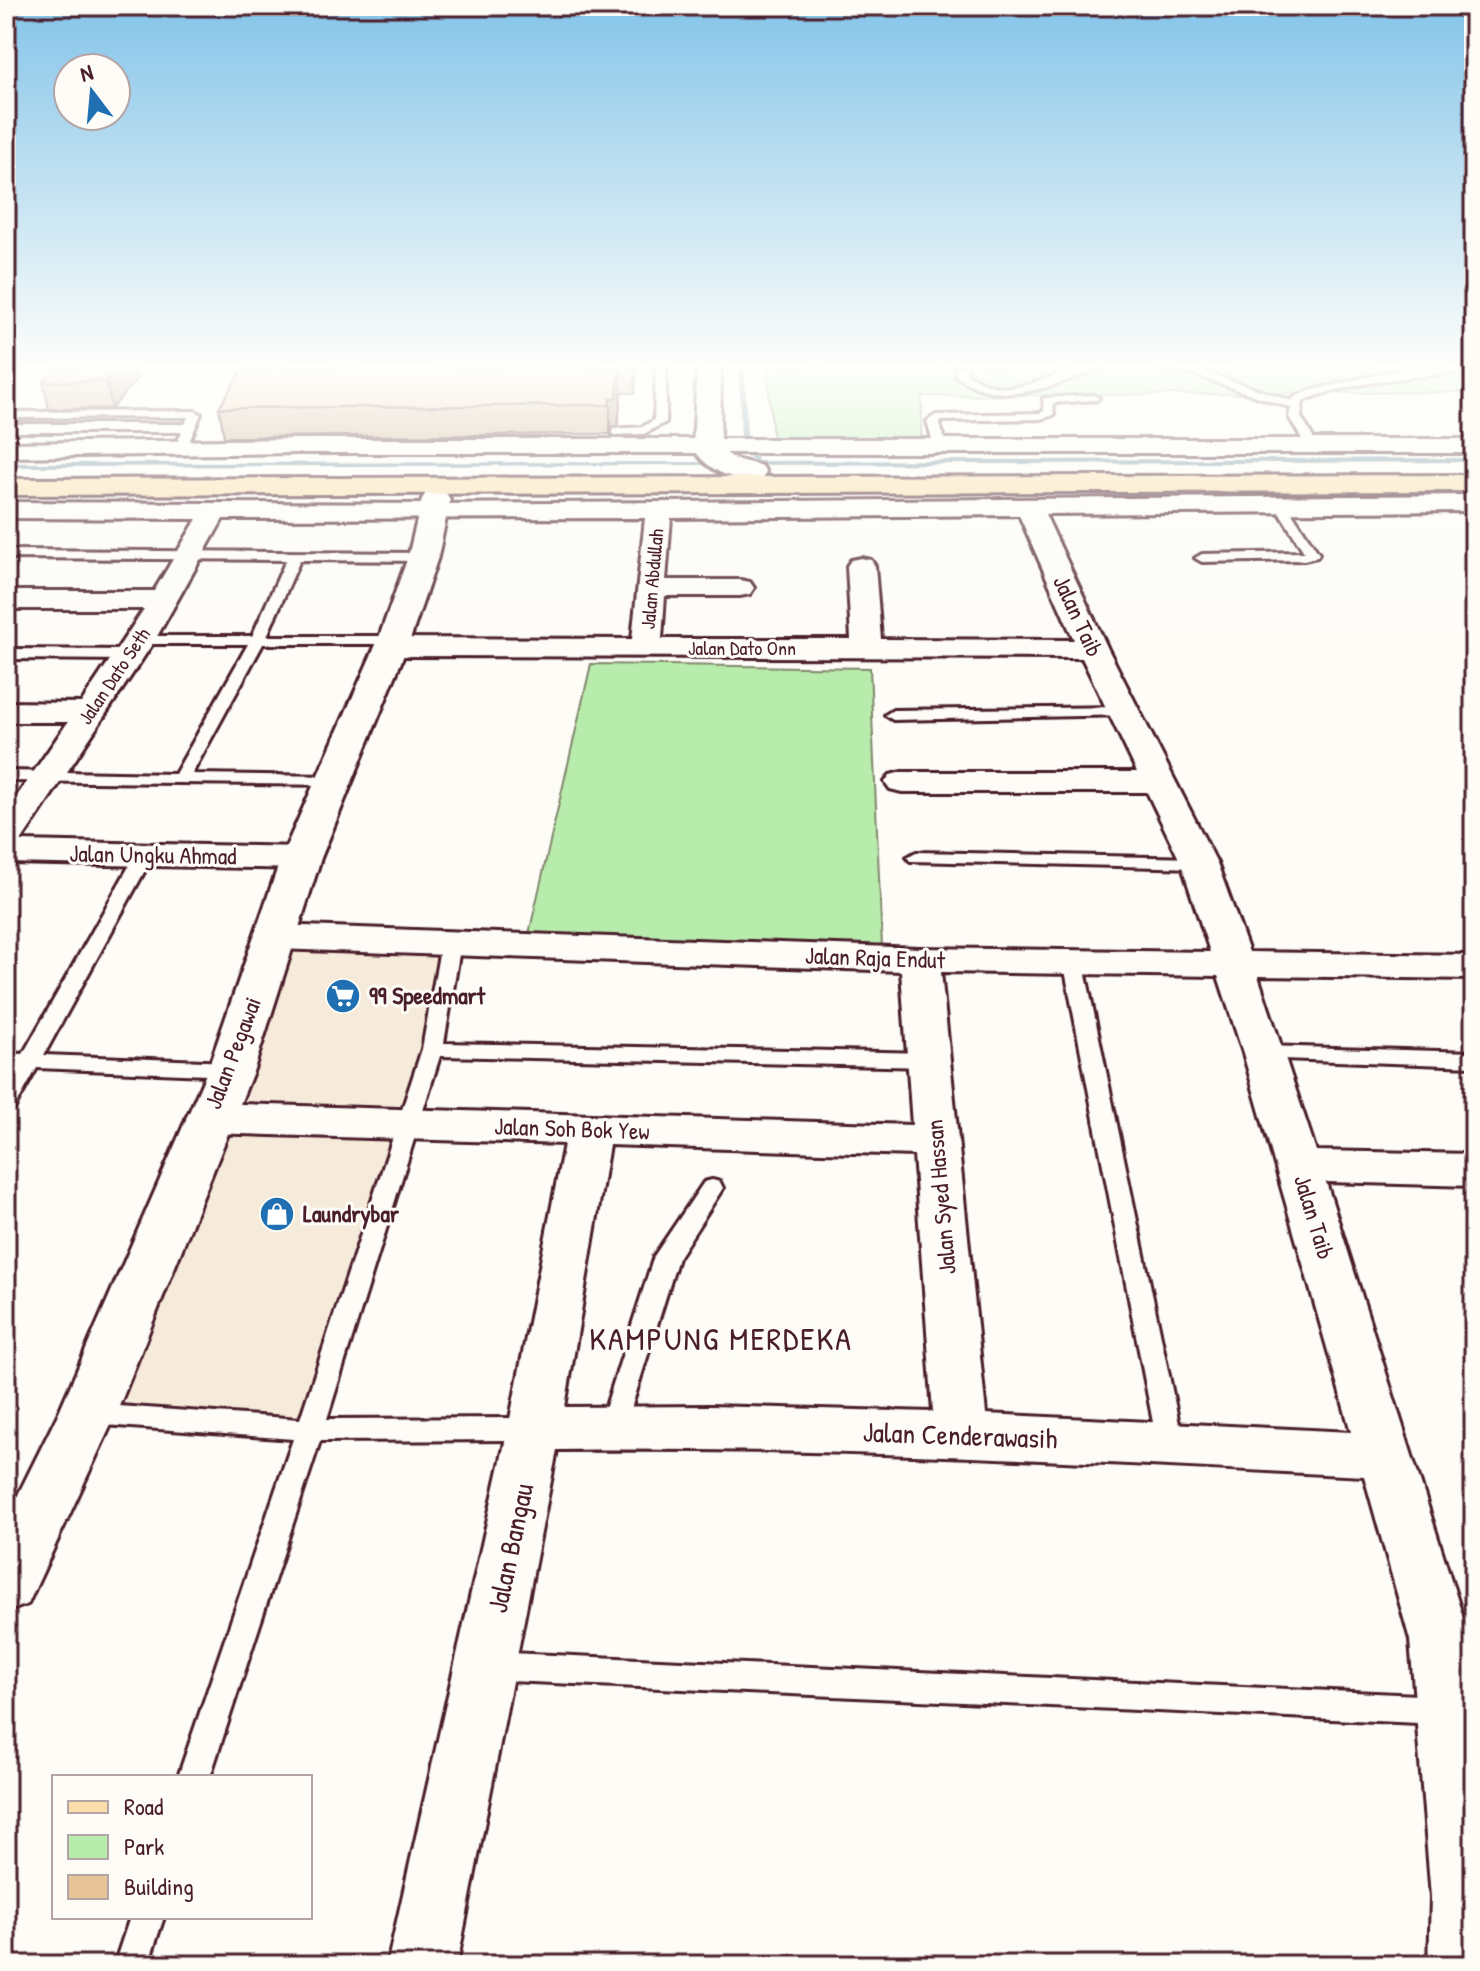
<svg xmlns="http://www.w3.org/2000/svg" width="1480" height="1971" viewBox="0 0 1480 1971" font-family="'Patrick Hand',sans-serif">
<rect width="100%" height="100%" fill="#fdfcf7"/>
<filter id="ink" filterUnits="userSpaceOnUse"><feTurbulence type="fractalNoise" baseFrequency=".0125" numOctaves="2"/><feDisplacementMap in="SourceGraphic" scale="16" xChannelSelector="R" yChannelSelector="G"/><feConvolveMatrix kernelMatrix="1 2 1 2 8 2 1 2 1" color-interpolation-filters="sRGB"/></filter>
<g filter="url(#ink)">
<!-- built -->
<polygon fill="#f6ebda" points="258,929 461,936 320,1440 55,1421 212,1054"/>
<!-- green -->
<g fill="#b8ecac" stroke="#81866c" stroke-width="2">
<polygon points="767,367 1474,367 1474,392 922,396 921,442 773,440"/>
<polygon points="591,664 870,668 882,947 528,938"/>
</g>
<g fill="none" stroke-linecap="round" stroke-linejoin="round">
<!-- stream -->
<g fill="#73919e" fill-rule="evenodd">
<polygon points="739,367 745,367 747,441 758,461 1474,458 1474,462 756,465 753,463 741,441"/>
<polygon points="722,462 723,463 720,465 6,467 6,463"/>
</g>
<!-- service casing -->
<g stroke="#4a1f2b" stroke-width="6">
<g id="service">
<polygon points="656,367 666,367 666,422 644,434 613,435 613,429 642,427 654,420"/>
<path d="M 957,367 L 967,367 L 966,373 C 1020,410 1050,364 1100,367 C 1092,373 1081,376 1071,379 C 1031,394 993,402 956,376 Z"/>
<path d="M 1155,367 L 1194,368 L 1292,401 L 1294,397 L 1309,391 L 1410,367 L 1424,367 L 1421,370 L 1474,367 L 1474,371 C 1417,377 1358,379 1303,401 L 1301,417 L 1318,446 L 1312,450 L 1308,449 L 1289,417 L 1291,408 L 1192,374 Z"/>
<polygon points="1093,395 1099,398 1097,400 1053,403 1054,415 1041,419 939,421 946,446 940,450 934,446 927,421 936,415 1040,413 1044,411 1043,398"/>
<polygon points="195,411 201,414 190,440 184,444 178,440 182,432 6,432 6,424 185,424 188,417 6,418 6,412"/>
<polygon points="1281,501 1287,505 1319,554 1317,557 1304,560 1202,562 1195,558 1202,554 1304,552 1275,505"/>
<polygon points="6,550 423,553 430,557 423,561 300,560 267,636 394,636 401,640 394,644 263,644 192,774 332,776 340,781 338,785 6,781 6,771 175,774 248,644 140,644 133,640 140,636 252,636 286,560 6,558"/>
<polygon points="6,649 129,650 137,655 129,660 6,659"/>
<polygon points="1125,707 1131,709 1131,715 893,720 885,715 893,710"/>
<polygon points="145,849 154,854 44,1055 231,1062 242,1069 231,1076 37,1068 14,1109 6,1111 6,1085 16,1067 6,1067 6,1053 23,1054 136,854"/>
<polygon points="916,852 1199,858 1208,863 1199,868 910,861 907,857"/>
<polygon points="451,937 461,943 444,1043 929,1053 940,1060 929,1067 440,1056 327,1419 534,1418 543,1421 547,1429 543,1437 534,1440 320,1441 210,1777 178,1777 293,1439 91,1424 82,1421 78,1414 82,1407 91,1404 300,1419 422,1049 441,943"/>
<polygon points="1073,954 1083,960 1183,1443 1179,1451 1170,1454 1161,1451 1157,1443 1063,960"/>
<polygon points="1264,1046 1474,1052 1474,1066 1257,1058 1254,1053 1257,1048"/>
<polygon points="712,1180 720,1182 723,1188 678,1258 625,1428 621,1436 612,1439 603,1436 599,1428 654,1256 704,1182"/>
<polygon points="489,1652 1440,1696 1451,1700 1455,1710 1451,1720 1440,1724 489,1680 478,1676 474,1666 478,1656"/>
<polygon points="130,1917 164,1917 148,1965 114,1965"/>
</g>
</g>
<!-- minor casing -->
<g stroke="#4a1f2b" stroke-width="6">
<g id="minor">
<polygon points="296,439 1474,439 1474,453 296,453 6,457 6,443"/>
<path d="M 1474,495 L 1474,511 L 1045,514 L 1108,649 L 1217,863 L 1249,952 L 1474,955 L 1474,979 L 1258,976 L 1316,1151 L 1474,1154 L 1474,1186 L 1326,1182 L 1470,1640 L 1474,1678 L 1474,1965 L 1429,1965 L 1431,1897 L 1410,1640 L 1364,1476 C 1095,1462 827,1447 557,1450 L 457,1965 L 387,1965 L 508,1429 L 564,1144 L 208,1133 L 192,1128 L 186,1118 L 192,1108 L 208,1103 L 912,1125 L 901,971 L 276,949 L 262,945 L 257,937 L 262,929 L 276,925 L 920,948 L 1210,952 L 1181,863 L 1147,792 L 902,792 L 890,789 L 885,782 L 890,775 L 902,772 L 1137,772 L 1082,658 L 391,656 L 380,653 L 376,647 L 380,641 L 391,638 L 632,639 L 645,518 L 223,519 L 155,640 L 21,841 L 301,847 L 314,850 L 319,858 L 314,866 L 301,869 L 6,863 L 6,812 L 68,722 L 6,722 L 6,702 L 81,703 L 144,609 L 6,609 L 6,591 L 154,591 L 197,519 L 6,518 L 6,502 L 433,504 ZM 1019,515 L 1074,640 L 881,639 L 875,566 L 871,560 L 861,558 L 851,560 L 847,566 L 851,639 L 662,639 L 665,596 L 740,596 L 750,594 L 754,588 L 750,582 L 740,580 L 666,580 L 671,518 ZM 941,972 L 1218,976 L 1243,1053 L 1351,1432 L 986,1414 ZM 609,1145 L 914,1155 L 933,1412 L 710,1406 L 565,1407 Z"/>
</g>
</g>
<!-- tertiary casing -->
<g stroke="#4a1f2b" stroke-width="6">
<g id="tertiary">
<path d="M 697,367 L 721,367 L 720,449 L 735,459 L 762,466 L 766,472 L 762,478 C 736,484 705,470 693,447 Z"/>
<polygon points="436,491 446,493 450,499 438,557 410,640 321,858 254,1069 116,1414 28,1604 6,1612 6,1519 58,1414 208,1069 281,858 378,640 408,557 422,499 426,493"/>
</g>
</g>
<!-- primary casing -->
<g stroke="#4a1f2b" stroke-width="6">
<polygon id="primary" points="1474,475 1474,491 6,495 6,479"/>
</g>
<!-- service -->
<use href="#service" fill="#fdfcf7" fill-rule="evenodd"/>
<!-- minor -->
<use href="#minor" fill="#fdfcf7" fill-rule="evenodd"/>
<!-- tertiary -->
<use href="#tertiary" fill="#fdfcf7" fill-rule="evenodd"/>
<!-- primary -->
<use href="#primary" fill="#f9deab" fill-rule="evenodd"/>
</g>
<!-- wall -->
<g fill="#c7a883" stroke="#4a1f2b" stroke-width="2">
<polygon points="244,367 258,367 259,373 436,367 636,367 635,393 621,393 618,426 611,427 610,434 224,437 219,408"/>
<polygon points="137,379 112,408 49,409 43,382"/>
</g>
<!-- shaded-wall -->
<g fill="#a2886a" stroke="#4a1f2b" stroke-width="2">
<polygon points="119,367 134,367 137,379 112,408 106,381"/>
<polygon points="252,367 258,367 261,384 250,371"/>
<polygon points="620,367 621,393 618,426 611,427 610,434 610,399"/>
<polygon points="634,367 636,367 635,393"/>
</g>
<!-- building -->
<g fill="#e7c398" stroke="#4a1f2b" stroke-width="2">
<polygon points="57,367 119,367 106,381 43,382"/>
<polygon points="244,367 252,367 250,371 255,373 265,372 268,367 619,367 617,397 610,399 609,405 219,408"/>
</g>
</g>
<!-- sky -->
<linearGradient id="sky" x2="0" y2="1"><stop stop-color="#84c4e9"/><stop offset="0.57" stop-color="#fefefb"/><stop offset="1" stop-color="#fefefb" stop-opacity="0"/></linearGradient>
<rect width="1480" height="643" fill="url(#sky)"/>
<!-- icons -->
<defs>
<g id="supermarket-disc" transform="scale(1.8)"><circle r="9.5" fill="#1f6fb2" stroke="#fdfcf7"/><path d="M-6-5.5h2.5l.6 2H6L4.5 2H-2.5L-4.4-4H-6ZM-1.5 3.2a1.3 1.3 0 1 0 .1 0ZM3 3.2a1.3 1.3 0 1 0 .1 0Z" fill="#fff"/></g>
<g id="shop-disc" transform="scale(1.8)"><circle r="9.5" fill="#1f6fb2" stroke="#fdfcf7"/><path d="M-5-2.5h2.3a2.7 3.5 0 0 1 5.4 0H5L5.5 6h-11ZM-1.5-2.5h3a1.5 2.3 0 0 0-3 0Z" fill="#fff"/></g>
</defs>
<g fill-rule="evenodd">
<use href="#supermarket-disc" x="343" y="996"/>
<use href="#shop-disc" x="277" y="1214"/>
</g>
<g text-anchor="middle" stroke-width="6" stroke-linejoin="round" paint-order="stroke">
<!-- far-street labels -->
<g font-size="20" fill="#4a1f2b" stroke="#fdfcf7">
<text transform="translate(652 579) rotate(-85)" y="7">Jalan Abdullah</text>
<text x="742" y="655">Jalan Dato Onn</text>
<text transform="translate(114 676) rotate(-56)" y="7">Jalan Dato Seth</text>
</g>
<!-- street labels -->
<g font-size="24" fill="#4a1f2b" stroke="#fdfcf7">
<text transform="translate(1078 616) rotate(65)" y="8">Jalan Taib</text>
<text transform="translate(153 855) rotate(1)" y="8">Jalan Ungku Ahmad</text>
<text transform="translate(875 958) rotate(2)" y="8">Jalan Raja Endut</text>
<text transform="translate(233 1053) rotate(-69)" y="8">Jalan Pegawai</text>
<text transform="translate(572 1129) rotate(2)" y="8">Jalan Soh Bok Yew</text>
<text transform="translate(941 1197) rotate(-95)" y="8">Jalan Syed Hassan</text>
<text transform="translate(1314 1217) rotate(73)" y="8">Jalan Taib</text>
</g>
<!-- poi labels -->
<g font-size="24" font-weight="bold" fill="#4a1f2b" stroke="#fdfcf7" text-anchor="start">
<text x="369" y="1004">99 Speedmart</text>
<text x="303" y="1222">Laundrybar</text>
</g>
<!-- near-street labels -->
<g font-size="28" fill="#4a1f2b" stroke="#fdfcf7">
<text transform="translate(960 1435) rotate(2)" y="10">Jalan Cenderawasih</text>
<text transform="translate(510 1548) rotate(-78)" y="10">Jalan Bangau</text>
</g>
<!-- near-neighbourhood labels -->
<g font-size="32" letter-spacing="2" fill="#4a1f2b" stroke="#fdfcf7">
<text x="721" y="1350">KAMPUNG MERDEKA</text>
</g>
</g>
<!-- margin -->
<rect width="1480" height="1971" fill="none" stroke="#fdfcf7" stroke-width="32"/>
<rect x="16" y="16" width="1448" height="1939" fill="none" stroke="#4a1f2b" stroke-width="3" filter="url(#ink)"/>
<!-- legend -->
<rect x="52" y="1775" width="260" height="144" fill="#fdfcf7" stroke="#b5a4a5" stroke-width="2"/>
<rect x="68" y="1801" width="40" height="12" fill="#f9deab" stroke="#b5a4a5" stroke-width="2"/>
<text x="124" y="1815" font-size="24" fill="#4a1f2b">Road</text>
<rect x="68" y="1835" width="40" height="24" fill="#b8ecac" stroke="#b5a4a5" stroke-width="2"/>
<text x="124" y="1855" font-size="24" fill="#4a1f2b">Park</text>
<rect x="68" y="1875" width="40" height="24" fill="#e7c398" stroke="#b5a4a5" stroke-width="2"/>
<text x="124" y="1895" font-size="24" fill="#4a1f2b">Building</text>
<!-- north arrow -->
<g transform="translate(92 92) rotate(344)"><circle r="38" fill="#fdfcf7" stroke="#b5a4a5" stroke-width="2"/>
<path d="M0-6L14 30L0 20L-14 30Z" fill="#1f6fb2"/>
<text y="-12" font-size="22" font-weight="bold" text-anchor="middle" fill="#4a1f2b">N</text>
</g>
</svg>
